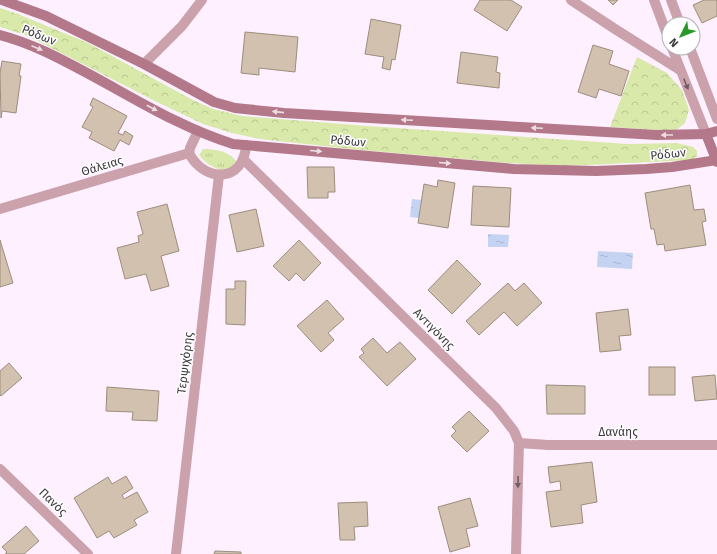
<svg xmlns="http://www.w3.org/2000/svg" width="717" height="554" viewBox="0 0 717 554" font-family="'Fira Sans',sans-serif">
<defs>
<pattern id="grass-tufts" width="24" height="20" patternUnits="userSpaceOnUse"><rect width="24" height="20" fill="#d8e9aa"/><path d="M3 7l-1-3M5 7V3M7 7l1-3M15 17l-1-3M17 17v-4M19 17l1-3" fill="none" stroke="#bac993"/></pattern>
<pattern id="forest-crowns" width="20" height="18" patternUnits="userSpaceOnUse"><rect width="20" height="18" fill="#d8e9aa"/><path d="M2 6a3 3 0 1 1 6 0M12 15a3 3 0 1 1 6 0" fill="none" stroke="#bac993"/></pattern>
<pattern id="water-ripples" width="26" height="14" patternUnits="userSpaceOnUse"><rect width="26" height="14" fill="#c3d3f1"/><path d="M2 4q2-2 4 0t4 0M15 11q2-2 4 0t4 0" fill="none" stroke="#a9b6d0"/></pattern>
</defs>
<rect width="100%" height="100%" fill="#fef0ff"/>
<!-- grass -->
<path fill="url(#grass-tufts)" d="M 203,149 C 216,149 228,151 236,161 L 231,167 L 224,171 C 214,168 206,164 199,155 Z"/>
<!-- forest -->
<g fill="url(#forest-crowns)">
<polygon points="0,8 18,14 88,43 191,99 213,109 242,116 368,126 628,144 677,143 693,147 697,151 697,156 692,160 568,166 507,163 351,149 260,139 232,133 203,124 153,100 28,36 0,27"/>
<polygon points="637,57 667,73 682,90 689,110 685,123 675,131 610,127"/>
</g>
<!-- water -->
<g fill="url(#water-ripples)">
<polygon points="412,199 421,200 419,218 410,217"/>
<polygon points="488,234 509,235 508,247 488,247"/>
<polygon points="598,251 633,253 632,269 597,267"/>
</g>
<!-- building -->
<g fill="#d2c1af" stroke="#9d8d7c">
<polygon points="480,0 511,0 522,7 507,31 474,10"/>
<polygon points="608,0 618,0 613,5"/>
<polygon points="704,0 717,0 717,16 702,23 693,5"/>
<polygon points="371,19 401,25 395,60 392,59 390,70 382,68 384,57 365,54"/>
<polygon points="245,32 298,37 295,72 259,68 259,75 241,73"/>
<polygon points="593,45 613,51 609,64 629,71 621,96 599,89 596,98 578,92"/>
<polygon points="461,52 498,57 496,72 500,73 499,88 457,83"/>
<polygon points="2,61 21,64 19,76 21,76 16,113 2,111 1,118 0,73"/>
<polygon points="93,98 127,116 118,133 123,135 125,131 133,136 129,145 120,140 114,151 89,138 92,132 82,127 93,107 90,105"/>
<polygon points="307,167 334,167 335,192 328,192 328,198 308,198"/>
<polygon points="438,180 455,183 448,228 418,223 424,184 437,187"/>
<polygon points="690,185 694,210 704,209 706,221 702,222 706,245 665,251 664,244 657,245 654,229 651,229 645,193"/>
<polygon points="473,186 511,188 509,227 471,225"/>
<polygon points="167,204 179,251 161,256 169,286 151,291 146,274 125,279 117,248 139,242 138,236 143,234 137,212"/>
<polygon points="256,209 264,246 237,252 229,215"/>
<polygon points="0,240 13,283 0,287"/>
<polygon points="299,240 321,263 304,281 296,273 289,281 273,266"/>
<polygon points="457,260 481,284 452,314 428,290"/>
<polygon points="235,281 246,281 245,325 226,324 226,289 235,289"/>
<polygon points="508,283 515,291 524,283 542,303 517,326 504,312 479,335 466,321"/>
<polygon points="327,300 344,319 328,333 334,340 321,352 297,326"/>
<polygon points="628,309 631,335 619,336 621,350 600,352 596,313"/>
<polygon points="373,338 387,353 400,342 416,359 387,386 359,357 364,353 361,349"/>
<polygon points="9,363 22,378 1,396 0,395 0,371"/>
<rect x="649" y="367" width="26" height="28"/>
<polygon points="715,375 717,399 695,401 692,377"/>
<polygon points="546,385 585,386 585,414 547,414"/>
<polygon points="107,387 159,391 157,421 132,420 133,412 106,411"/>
<polygon points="469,411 489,431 467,452 451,436 456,431 452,427"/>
<polygon points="592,462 597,502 581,505 583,523 551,527 546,492 561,490 560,481 550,483 548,467"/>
<polygon points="126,476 133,488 122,495 124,499 137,492 148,512 134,520 137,525 114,538 109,531 97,538 74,498 108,477 112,484"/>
<polygon points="470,498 478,526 466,529 470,546 450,552 438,507"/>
<polygon points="367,502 368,526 354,527 355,540 340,540 338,503"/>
<polygon points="26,526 39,541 24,554 5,554 7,552 2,547"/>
<polygon points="215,551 241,552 241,554 214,554"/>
</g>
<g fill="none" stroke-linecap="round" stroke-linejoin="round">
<!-- street -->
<g stroke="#cba1ac" stroke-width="10">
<polyline points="571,0 615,29 680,70"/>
<polyline points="654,0 669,40"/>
<polyline points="671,0 680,24"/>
<polyline points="672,48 706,134"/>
<polyline points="690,48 717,119"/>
<polyline points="144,64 182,26 202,0"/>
<path d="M 189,153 C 204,183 244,183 246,145"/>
<polyline points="244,160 496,408 514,431 519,443 516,554"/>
<polyline points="0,209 189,153 190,148 198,131"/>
<polyline points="519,443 548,445 717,445"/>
<polyline points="0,469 88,554"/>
<polyline points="176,554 219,175"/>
</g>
<!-- secondary -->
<g stroke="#b37889" stroke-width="10">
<polyline points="2,0 46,16 144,64 214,102 235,108 284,113 657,135 706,134 717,131"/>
<path d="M 0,35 C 31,43 59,58 87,73 C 134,98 181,128 233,144 L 514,169 L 596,171 L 646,169 L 672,167 L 717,160"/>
<polyline points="706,134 717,162"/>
</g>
</g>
<!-- one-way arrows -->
<defs><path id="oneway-solid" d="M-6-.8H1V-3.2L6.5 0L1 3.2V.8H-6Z"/></defs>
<g fill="#ecdde2">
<use href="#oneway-solid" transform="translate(37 48) rotate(23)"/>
<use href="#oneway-solid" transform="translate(152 108) rotate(28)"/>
<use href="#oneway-solid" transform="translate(278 112) rotate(-174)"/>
<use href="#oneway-solid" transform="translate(407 120) rotate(-177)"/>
<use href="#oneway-solid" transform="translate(537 128) rotate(-177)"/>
<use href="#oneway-solid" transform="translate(667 135) rotate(-180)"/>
<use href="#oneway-solid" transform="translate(316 151) rotate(5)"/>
<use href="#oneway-solid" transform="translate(445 163) rotate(5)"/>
</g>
<g fill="#705d66">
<use href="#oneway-solid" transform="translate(686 84) rotate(68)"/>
<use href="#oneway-solid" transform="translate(518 482) rotate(91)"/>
</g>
<g text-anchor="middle" stroke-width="3" stroke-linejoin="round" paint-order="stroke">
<!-- street labels -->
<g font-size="12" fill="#3f3940" stroke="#fff">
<text transform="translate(39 35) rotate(22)" y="4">Ρόδων</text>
<text transform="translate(348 141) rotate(5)" y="4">Ρόδων</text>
<text transform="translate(668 154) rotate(-6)" y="4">Ρόδων</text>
<text transform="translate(102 166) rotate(-17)" y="4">Θάλειας</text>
<text transform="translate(434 329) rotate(45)" y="4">Αντιγόνης</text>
<text transform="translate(185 363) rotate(-83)" y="4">Τερψιχόρης</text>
<text x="618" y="436">Δανάης</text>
<text transform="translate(53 502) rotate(44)" y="4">Πανός</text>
</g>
</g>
<!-- north arrow -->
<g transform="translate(681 36) rotate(227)"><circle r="19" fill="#ffffff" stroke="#b2b0b3"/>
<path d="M0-3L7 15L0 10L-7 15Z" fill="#289927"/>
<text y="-6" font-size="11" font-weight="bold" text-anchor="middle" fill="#3f3940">N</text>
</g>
</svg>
